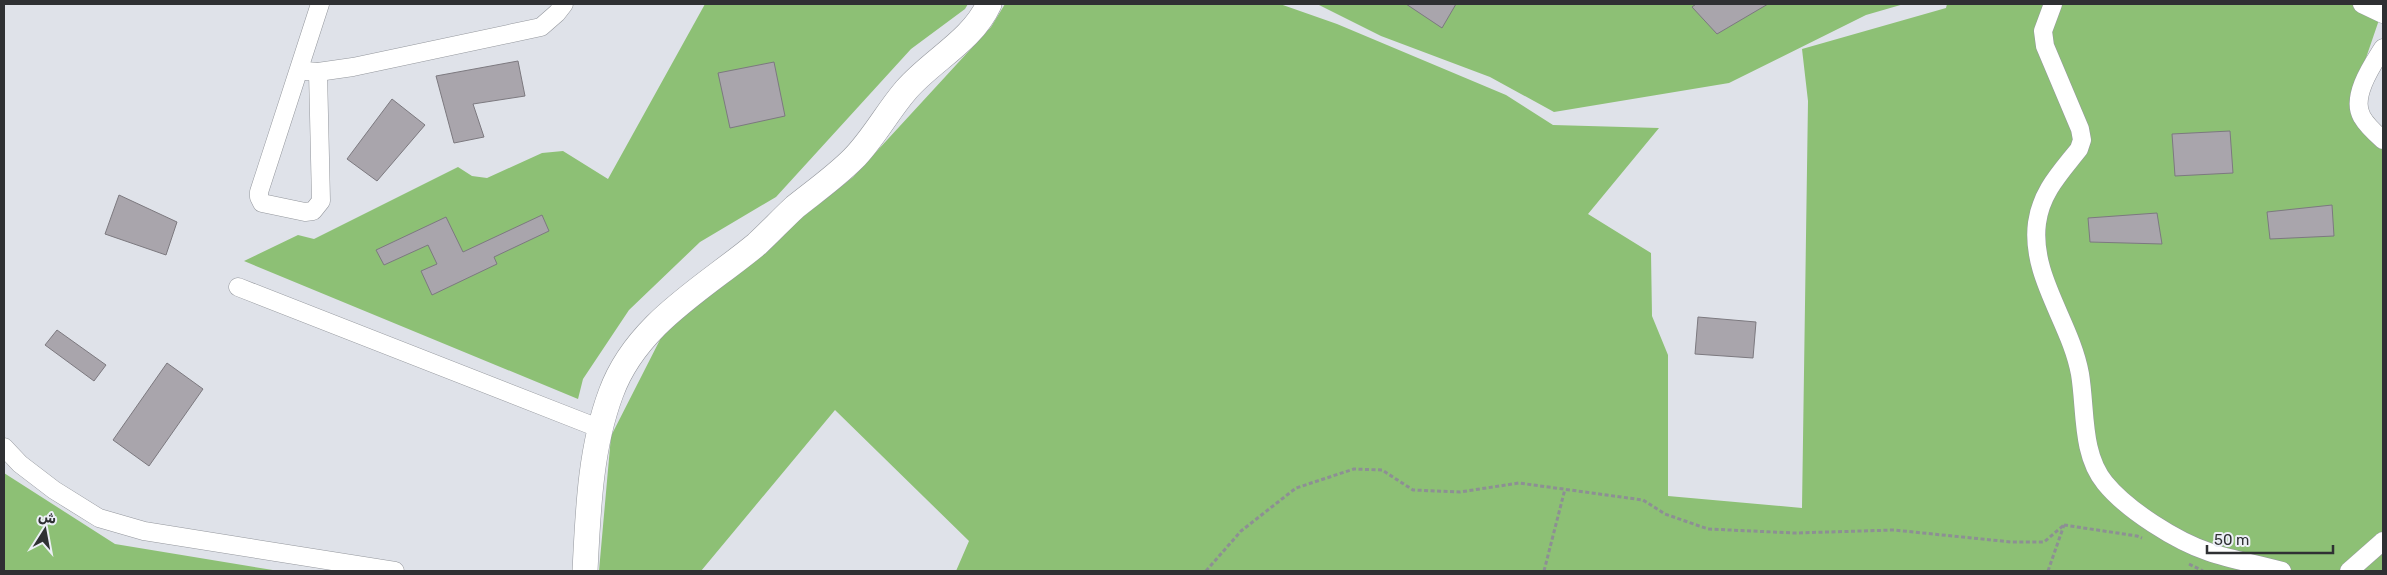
<svg xmlns="http://www.w3.org/2000/svg" width="2387" height="575" viewBox="0 0 2387 575" font-family="Rubik,'Noto Sans Arabic',sans-serif">
<rect width="100%" height="100%" fill="#dfe2e9"/>
<!-- green -->
<g fill="#8dc075">
<polygon points="705,4 968,4 965,9 911,49 776,197 700,242 629,310 583,379 578,399 244,261 298,235 314,239 458,167 472,176 487,178 542,153 563,151 608,179"/>
<polygon points="1005,4 1280,4 1337,24 1506,95 1553,125 1659,128 1588,214 1651,253 1652,316 1668,355 1668,496 1802,508 1808,101 1802,49 1946,8 1947,4 2376,4 2380,17 2354,93 2383,130 2383,571 956,571 969,541 835,410 701,571 599,571 611,436 668,324 853,177 991,27"/>
<polygon points="1317,4 1904,4 1866,15 1729,83 1554,112 1490,77 1381,36"/>
<polygon points="4,473 115,544 279,571 4,571"/>
</g>
<!-- building -->
<g fill="#a9a5ac" stroke="#7c797f">
<polygon points="1406,4 1456,4 1442,28"/>
<polygon points="1696,4 1768,4 1717,34 1692,7"/>
<polygon points="518,61 525,96 473,104 484,137 454,143 436,76"/>
<polygon points="774,62 785,116 730,128 718,73"/>
<polygon points="392,99 425,125 377,181 347,159"/>
<polygon points="2230,131 2233,173 2175,176 2172,134"/>
<polygon points="119,195 177,222 166,255 105,234"/>
<polygon points="2332,205 2334,236 2270,239 2267,212"/>
<polygon points="2157,213 2162,244 2090,242 2088,218"/>
<polygon points="542,215 549,231 494,257 497,264 432,295 421,271 437,264 428,245 384,265 376,250 446,217 463,252"/>
<polygon points="1698,317 1756,322 1753,358 1695,354"/>
<polygon points="57,330 106,365 94,381 45,345"/>
<polygon points="167,363 203,389 149,466 113,440"/>
</g>
<g fill="none" stroke-linecap="round" stroke-linejoin="round">
<!-- street casing -->
<g stroke="#94979d" stroke-width="19">
<g id="street">
<path d="M 2053,4 L 2043,31 L 2045,46 L 2080,129 L 2082,140 L 2079,149 C 2061,172 2041,192 2037,223 C 2030,276 2071,323 2080,374 C 2086,410 2081,454 2105,483 C 2127,510 2176,541 2209,552 C 2232,560 2258,564 2282,571"/>
<polyline points="2362,4 2383,14"/>
<path d="M 2383,48 C 2373,64 2350,97 2362,117 C 2367,126 2375,133 2383,140"/>
<polyline points="306,71 318,72 353,67 541,27 557,13 564,4"/>
<polyline points="318,72 321,201 313,211 305,212 262,203 259,197 259,192 320,4"/>
<polyline points="238,287 601,429"/>
<polyline points="4,447 20,464 54,490 99,518 144,531 395,571"/>
<polyline points="2349,571 2383,541"/>
</g>
</g>
<!-- secondary casing -->
<g stroke="#94979d" stroke-width="26">
<path id="secondary" d="M 585,571 C 588,512 590,449 611,393 C 636,324 704,288 757,244 C 770,232 782,219 795,207 C 815,191 835,177 853,159 C 873,139 887,112 906,90 C 932,60 972,41 989,4"/>
</g>
<!-- path -->
<g stroke="#8d8f94" stroke-width="3" stroke-dasharray="4 2.5" stroke-linecap="butt">
<polyline points="2064,525 2137,536 2142,538"/>
<polyline points="2189,564 2203,571"/>
<polyline points="1206,571 1241,531 1296,488 1354,469 1382,470 1413,490 1460,492 1519,483 1643,500 1665,514 1708,529 1795,533 1894,530 2011,542 2044,542 2064,525"/>
<polyline points="1544,571 1565,489"/>
<polyline points="2048,571 2064,525"/>
</g>
<!-- street -->
<use href="#street" stroke="#fff" stroke-width="18"/>
<!-- secondary -->
<use href="#secondary" stroke="#fff" stroke-width="25"/>
</g>
<!-- border -->
<rect width="2387" height="575" fill="none" stroke="#2f3033" stroke-width="10"/>
<!-- north arrow -->
<g transform="translate(45 530) rotate(11)" stroke="#eceff6" stroke-width="4" paint-order="stroke">
<path d="M0-4L9 19L0 12L-9 19Z" fill="#2f3033"/>
<text y="-8" font-size="14" font-weight="bold" text-anchor="middle" fill="#2f3033">ش</text>
</g>
<!-- scale -->
<path d="M2207 545v8h126v-8" fill="none" stroke="#2f3033" stroke-width="2.5"/>
<text x="2214" y="545" font-size="15" fill="#2f3033" stroke="#eceff6" stroke-width="4" paint-order="stroke">50 m</text>
</svg>
